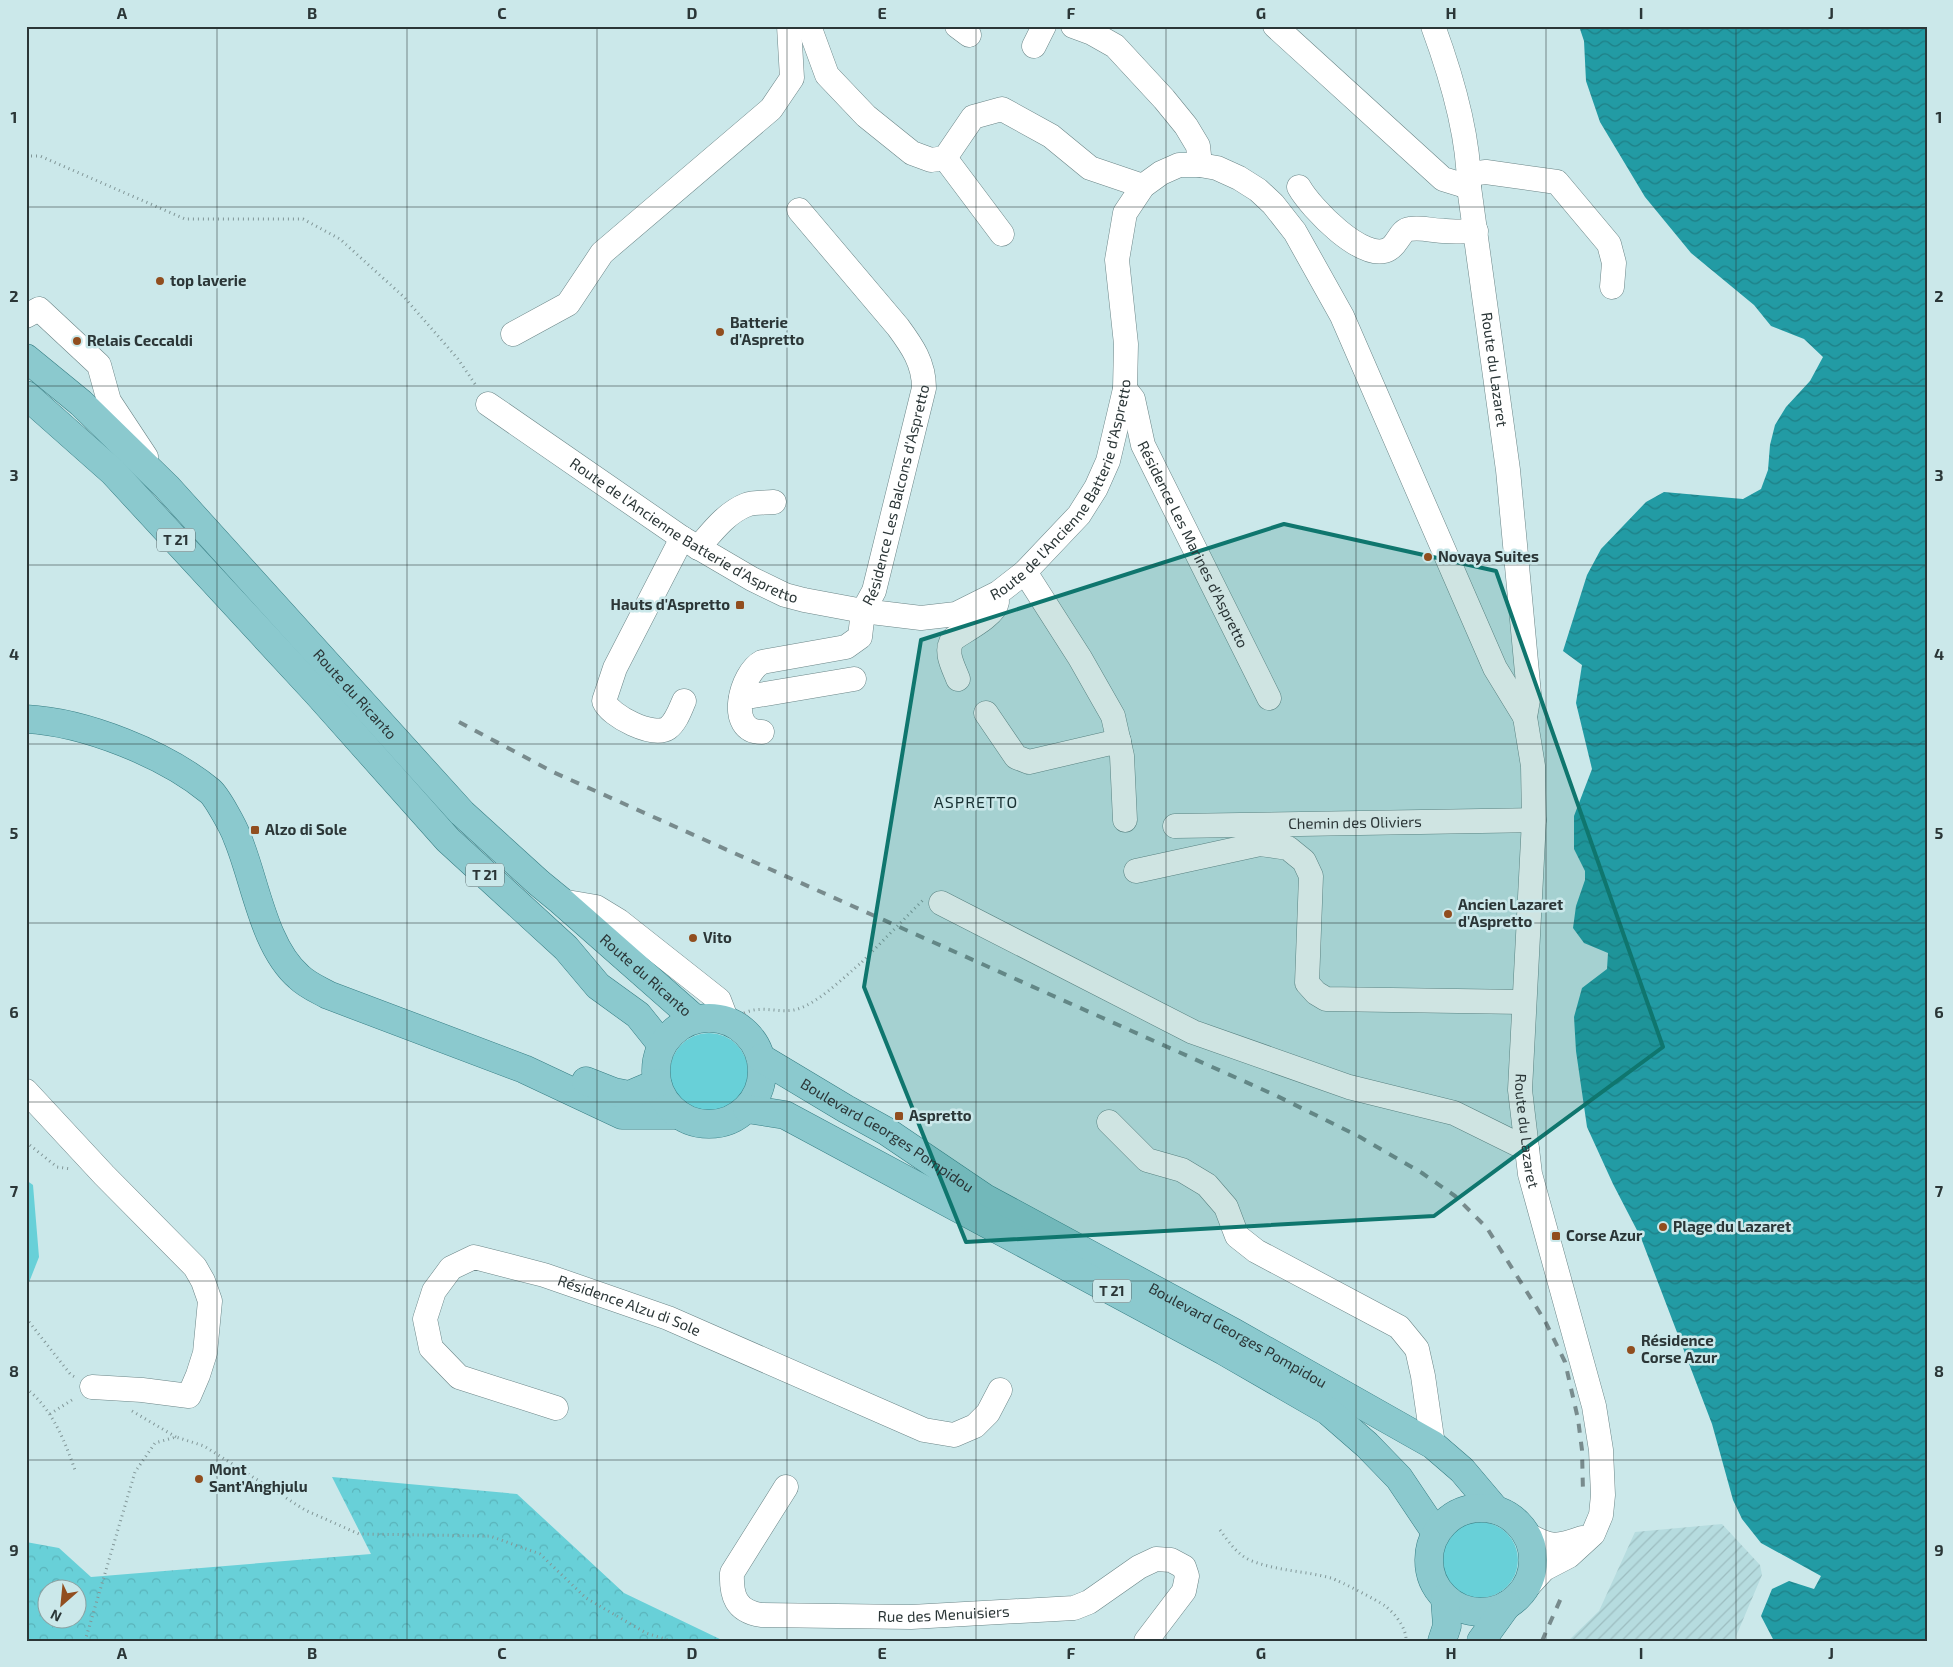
<svg xmlns="http://www.w3.org/2000/svg" width="1953" height="1667" viewBox="0 0 1953 1667" font-family="'Exo 2',sans-serif">
<defs>
<pattern id="industrial-furrows" width="10" height="10" patternUnits="userSpaceOnUse" patternTransform="scale(1.25)"><rect width="10" height="10" fill="#b6dcdf"/><path d="M-1 1l2-2M0 10L10 0M9 11l2-2" fill="none" stroke="#9dbdc0"/></pattern>
<pattern id="forest-crowns" width="20" height="18" patternUnits="userSpaceOnUse" patternTransform="scale(1.25)"><rect width="20" height="18" fill="#68d0d8"/><path d="M2 6a3 3 0 1 1 6 0M12 15a3 3 0 1 1 6 0" fill="none" stroke="#5ab3ba"/></pattern>
<pattern id="water-waves" width="16" height="10" patternUnits="userSpaceOnUse" patternTransform="scale(1.25)"><rect width="16" height="10" fill="#229ba4"/><path d="M0 5q4-4 8 0t8 0" fill="none" stroke="#1e7f86"/></pattern>
</defs>
<rect width="100%" height="100%" fill="#cbe8ea"/>
<!-- industrial -->
<polygon fill="url(#industrial-furrows)" points="1722,1524 1760,1565 1762,1575 1734,1641 1568,1641 1599,1611 1635,1532"/>
<!-- grass -->
<g fill="#68d0d8">
<circle cx="709" cy="1072" r="39"/>
<polygon points="26,1180 33,1185 39,1257 26,1290"/>
<circle cx="1480" cy="1560" r="38"/>
</g>
<!-- forest -->
<path fill="url(#forest-crowns)" fill-rule="evenodd" d="M 332,1477 L 517,1494 L 624,1593 L 724,1641 L 26,1641 L 26,1542 L 59,1548 L 91,1577 L 371,1554 ZM 48,1590 L 78,1590 L 78,1620 L 48,1620 Z"/>
<!-- water -->
<polygon fill="url(#water-waves)" points="1579,26 1927,26 1927,1641 1774,1641 1761,1616 1772,1589 1789,1581 1814,1589 1821,1576 1761,1543 1742,1519 1733,1500 1712,1424 1641,1238 1613,1184 1587,1127 1576,1051 1574,1017 1582,988 1607,969 1608,953 1584,943 1573,928 1576,906 1585,880 1585,871 1574,849 1574,816 1592,769 1576,703 1582,665 1563,651 1587,575 1601,549 1646,502 1664,492 1743,499 1761,489 1768,470 1770,445 1775,425 1786,407 1810,381 1823,357 1804,339 1771,326 1754,305 1691,253 1645,197 1600,122 1586,81 1584,41"/>
<g fill="none" stroke-linecap="round" stroke-linejoin="round">
<!-- minor casing -->
<g stroke="#6b8587" stroke-width="25">
<g id="minor">
<polyline points="809,26 827,75 866,116 912,153 931,160 945,158 973,117 1002,109 1051,136 1090,168 1143,186"/>
<polyline points="957,26 969,35"/>
<polyline points="1073,26 1092,33 1115,46 1164,99 1186,126 1198,146 1200,165"/>
<polyline points="1275,26 1443,179 1469,187"/>
<path id="s1" d="M 1433,26 C 1451,75 1469,134 1469,187 L 1508,470 L 1529,694 L 1525,717 L 1533,766 L 1534,820 L 1520,1090 L 1530,1174 L 1594,1406 L 1601,1450 L 1603,1495 L 1601,1515 L 1593,1534 L 1569,1556 L 1544,1569 L 1521,1594"/>
<polyline points="1034,46 1044,26"/>
<polyline points="945,158 1002,234"/>
<polyline points="1469,174 1486,172 1557,182 1609,244 1614,263 1612,287"/>
<path d="M 1299,187 C 1310,207 1364,264 1389,249 C 1398,244 1400,230 1410,229 C 1422,227 1434,231 1445,231 C 1455,232 1466,231 1476,231"/>
<polyline points="26,316 39,309 99,365 109,401 146,457"/>
<polyline points="513,334 568,304 602,253 771,109 792,78 789,26"/>
<path id="s2" d="M 1125,389 L 1133,399 L 1143,445 L 1269,698"/>
<path id="s3" d="M 488,404 L 682,538 L 752,579 L 785,595 L 804,600 L 863,611 L 921,618 L 956,614 L 998,593 L 1025,572 L 1079,515 L 1096,488 L 1108,461 L 1125,389 L 1126,344 L 1117,260 L 1125,213 L 1143,186 L 1161,173 L 1179,165 L 1200,165 L 1217,168 L 1239,178 L 1258,190 L 1273,204 L 1295,232 L 1342,316 L 1495,668 L 1525,717"/>
<path d="M 682,538 L 615,668 L 604,701 C 610,716 653,738 668,728 C 676,722 680,710 684,701"/>
<path d="M 698,548 C 712,532 726,513 746,505 C 754,502 765,503 774,502"/>
<polyline points="1025,572 1080,658 1113,716 1122,756 1125,820"/>
<path d="M 958,679 C 953,666 944,651 953,639 C 964,631 995,616 997,602"/>
<polyline points="741,698 854,679"/>
<polyline points="986,713 1016,757 1029,762 1119,741"/>
<path id="s4" d="M 762,732 C 725,732 741,673 762,662 L 846,647 L 860,637 L 863,611 L 874,591 L 924,388 C 924,363 912,346 898,327 L 799,210"/>
<path id="s5" d="M 1175,826 L 1534,820"/>
<polyline points="1136,871 1260,844 1288,848 1304,861 1311,876 1307,983 1316,993 1326,999 1523,1002"/>
<polyline points="561,901 596,907 619,921 719,1000 727,1021"/>
<polyline points="941,903 1193,1032 1349,1087 1454,1113 1527,1149"/>
<polyline points="26,1091 104,1175 195,1267 203,1281 210,1301 205,1353 198,1375 189,1396 142,1390 92,1387"/>
<polyline points="1109,1122 1147,1160 1182,1170 1207,1185 1226,1207 1237,1236 1256,1251 1399,1327 1417,1349 1423,1376 1433,1445"/>
<path id="s6" d="M 556,1408 L 459,1377 L 431,1348 L 425,1319 L 434,1291 L 451,1268 L 474,1257 L 544,1275 L 668,1318 L 924,1430 L 954,1435 L 975,1426 L 988,1413 L 1000,1390"/>
<path id="s7" d="M 786,1487 L 732,1573 C 731,1596 736,1611 761,1615 L 911,1617 L 1074,1608 L 1089,1602 L 1139,1567 L 1156,1559 L 1171,1560 L 1184,1567 L 1187,1576 L 1184,1591 L 1146,1641"/>
<path d="M 1527,1534 C 1550,1548 1557,1547 1582,1538"/>
</g>
</g>
<!-- major casing -->
<g stroke="#377e84" stroke-width="29">
<g id="major">
<path id="s8" d="M 26,358 L 81,403 L 167,487 L 462,813 L 539,883 L 561,901 L 695,1019"/>
<polyline points="26,395 113,472 317,693 448,840 566,948 598,986 638,1015 662,1045"/>
<path d="M 26,719 C 85,722 165,754 210,791 C 217,797 234,828 237,837 C 255,879 263,946 299,977 C 307,985 319,990 328,995 L 524,1069 L 622,1115 L 679,1115"/>
<circle cx="709" cy="1071" r="53"/>
<path id="s9" d="M 761,1058 L 846,1109 L 886,1131 L 985,1198 L 1233,1332 L 1433,1445 L 1462,1470 L 1495,1509"/>
<polyline points="586,1081 614,1092 629,1095 657,1083"/>
<polyline points="747,1109 785,1115 1224,1351 1328,1411 1367,1445 1399,1478 1436,1533"/>
<circle cx="1481" cy="1560" r="52"/>
<polyline points="1442,1641 1447,1626 1445,1598"/>
<polyline points="1481,1641 1507,1605"/>
</g>
</g>
<!-- path -->
<g stroke="#829798" stroke-width="3" stroke-dasharray="1 4" stroke-linecap="butt">
<polyline points="26,156 40,156 185,219 303,219 340,239 404,297 458,359 477,387"/>
<path d="M 744,1013 C 762,1005 777,1013 794,1010 C 817,1005 844,977 862,962"/>
<polyline points="26,1142 57,1167 71,1169"/>
<polyline points="26,1318 71,1375 75,1377"/>
<path d="M 26,1388 C 52,1409 64,1439 75,1470"/>
<polyline points="132,1411 176,1437"/>
<polyline points="50,1414 75,1398"/>
<path d="M 1220,1530 C 1229,1542 1237,1555 1252,1561 C 1278,1571 1305,1571 1331,1578 C 1340,1581 1377,1600 1385,1606 C 1395,1613 1407,1629 1406,1641"/>
<polyline points="85,1641 135,1472 155,1443 176,1437 204,1446 305,1510 359,1534 490,1536 540,1554 586,1598 646,1633 671,1641"/>
</g>
<!-- minor -->
<use href="#minor" stroke="#fff" stroke-width="24"/>
<!-- major -->
<use href="#major" stroke="#8bc9ce" stroke-width="28"/>
<!-- rail -->
<g stroke="#788b8d" stroke-width="4" stroke-dasharray="9 9" stroke-linecap="butt">
<polyline points="459,722 553,772 1277,1096 1360,1137 1422,1173 1455,1196 1487,1228 1545,1321 1565,1362 1578,1419 1582,1450 1583,1492"/>
<polyline points="1542,1641 1561,1598"/>
</g>
<!-- path-bridge -->
<polyline stroke="#829798" stroke-width="3" stroke-dasharray="1 4" stroke-linecap="butt" points="862,962 923,900"/>
</g>
<!-- marked area -->
<path fill="#0f766e" fill-opacity="0.2" stroke="#0f766e" stroke-width="4" stroke-linejoin="round" d="M 1284,524 L 1496,571 L 1663,1047 L 1434,1216 L 966,1242 L 864,987 L 921,640 Z"/>
<!-- grid -->
<path fill="none" stroke="#2b3637" stroke-width="1" stroke-opacity="0.55" d="M 217,26 L 217,1641M 407,26 L 407,1641M 597,26 L 597,1641M 787,26 L 787,1641M 976,26 L 976,1641M 1166,26 L 1166,1641M 1356,26 L 1356,1641M 1546,26 L 1546,1641M 1736,26 L 1736,1641M 26,207 L 1927,207M 26,386 L 1927,386M 26,565 L 1927,565M 26,744 L 1927,744M 26,923 L 1927,923M 26,1102 L 1927,1102M 26,1281 L 1927,1281M 26,1460 L 1927,1460"/>
<!-- markers -->
<g fill="#914e1f" stroke="#cbe8ea" stroke-width="2">
<circle cx="160" cy="281" r="5"/>
<circle cx="720" cy="332" r="5"/>
<circle cx="77" cy="341" r="5"/>
<circle cx="1428" cy="557" r="5"/>
<rect x="735" y="600" width="10" height="10" rx="2.5"/>
<rect x="250" y="825" width="10" height="10" rx="2.5"/>
<circle cx="1448" cy="914" r="5"/>
<circle cx="693" cy="938" r="5"/>
<rect x="894" y="1111" width="10" height="10" rx="2.5"/>
<circle cx="1663" cy="1227" r="5"/>
<rect x="1551" y="1231" width="10" height="10" rx="2.5"/>
<circle cx="1631" cy="1350" r="5"/>
<circle cx="199" cy="1479" r="5"/>
</g>
<g text-anchor="middle" stroke-width="5" stroke-linejoin="round" paint-order="stroke">
<!-- shield labels -->
<g fill="#cbe8ea" stroke="#5b6b6d" stroke-width="1">
<rect x="157" y="528.5" width="38" height="23" rx="4"/>
<rect x="466" y="863.5" width="38" height="23" rx="4"/>
<rect x="1093" y="1279.5" width="38" height="23" rx="4"/>
</g>
<g font-size="14" font-weight="bold" fill="#2b3637">
<text x="176" y="545">T 21</text>
<text x="485" y="880">T 21</text>
<text x="1112" y="1296">T 21</text>
</g>
<!-- poi labels -->
<g font-size="15" font-weight="bold" fill="#2b3637" stroke="#cbe8ea" text-anchor="start">
<text x="170" y="286">top laverie</text>
<text x="730" y="328">Batterie<tspan x="730" dy="17">d'Aspretto</tspan></text>
<text x="87" y="346">Relais Ceccaldi</text>
<text x="1438" y="562">Novaya Suites</text>
<text x="730" y="610" text-anchor="end">Hauts d'Aspretto</text>
<text x="265" y="835">Alzo di Sole</text>
<text x="1458" y="910">Ancien Lazaret<tspan x="1458" dy="17">d'Aspretto</tspan></text>
<text x="703" y="943">Vito</text>
<text x="909" y="1121">Aspretto</text>
<text x="1673" y="1232">Plage du Lazaret</text>
<text x="1566" y="1241">Corse Azur</text>
<text x="1641" y="1346">Résidence<tspan x="1641" dy="17">Corse Azur</tspan></text>
<text x="209" y="1475">Mont<tspan x="209" dy="17">Sant’Anghjulu</tspan></text>
</g>
<!-- street labels -->
<g font-size="15" fill="#2b3637" stroke="#cbe8ea">
<text dy="5" stroke="none"><textPath href="#s1" startOffset="350">Route du Lazaret</textPath></text>
<text dy="5" stroke="none"><textPath href="#s3" startOffset="699">Route de l'Ancienne Batterie d'Aspretto</textPath></text>
<text dy="5" stroke="none"><textPath href="#s4" startOffset="340">Résidence Les Balcons d'Aspretto</textPath></text>
<text dy="5" stroke="none"><textPath href="#s3" startOffset="234">Route de l'Ancienne Batterie d'Aspretto</textPath></text>
<text dy="5" stroke="none"><textPath href="#s2" startOffset="171">Résidence Les Marines d'Aspretto</textPath></text>
<text dy="5" stroke="none"><textPath href="#s8" startOffset="471">Route du Ricanto</textPath></text>
<text dy="5" stroke="none"><textPath href="#s5" startOffset="180">Chemin des Oliviers</textPath></text>
<text dy="5" stroke="none"><textPath href="#s8" startOffset="876">Route du Ricanto</textPath></text>
<text dy="5" stroke="none"><textPath href="#s1" startOffset="1115">Route du Lazaret</textPath></text>
<text dy="5" stroke="none"><textPath href="#s9" startOffset="148">Boulevard Georges Pompidou</textPath></text>
<text dy="5" stroke="none"><textPath href="#s6" startOffset="418">Résidence Alzu di Sole</textPath></text>
<text dy="5" stroke="none"><textPath href="#s9" startOffset="552">Boulevard Georges Pompidou</textPath></text>
<text dy="5" stroke="none"><textPath href="#s7" startOffset="342">Rue des Menuisiers</textPath></text>
</g>
<!-- neighbourhood labels -->
<g font-size="16" letter-spacing="1" fill="#193133" stroke="#cbe8ea">
<text x="976" y="808">ASPRETTO</text>
</g>
</g>
<!-- border -->
<rect width="1953" height="1667" fill="none" stroke="#cbe8ea" stroke-width="55"/>
<!-- north arrow -->
<g transform="translate(62 1604) rotate(207)"><circle r="24" fill="#cbe8ea" stroke="#8ba1a2"/>
<path d="M0-4L9 19L0 12L-9 19Z" fill="#914e1f"/>
<text y="-8" font-size="14" font-weight="bold" text-anchor="middle" fill="#2b3637">N</text>
</g>
<rect x="28" y="28" width="1898" height="1612" fill="none" stroke="#2b3637" stroke-width="2"/>
<g font-size="16" text-anchor="middle" font-weight="bold" fill="#2b3637">
<text x="122" y="19">A</text>
<text x="312" y="19">B</text>
<text x="502" y="19">C</text>
<text x="692" y="19">D</text>
<text x="882" y="19">E</text>
<text x="1071" y="19">F</text>
<text x="1261" y="19">G</text>
<text x="1451" y="19">H</text>
<text x="1641" y="19">I</text>
<text x="1831" y="19">J</text>
<text x="14" y="123">1</text>
<text x="1939" y="123">1</text>
<text x="14" y="302">2</text>
<text x="1939" y="302">2</text>
<text x="14" y="481">3</text>
<text x="1939" y="481">3</text>
<text x="14" y="660">4</text>
<text x="1939" y="660">4</text>
<text x="14" y="839">5</text>
<text x="1939" y="839">5</text>
<text x="14" y="1018">6</text>
<text x="1939" y="1018">6</text>
<text x="14" y="1197">7</text>
<text x="1939" y="1197">7</text>
<text x="14" y="1377">8</text>
<text x="1939" y="1377">8</text>
<text x="14" y="1556">9</text>
<text x="1939" y="1556">9</text>
<text x="122" y="1659">A</text>
<text x="312" y="1659">B</text>
<text x="502" y="1659">C</text>
<text x="692" y="1659">D</text>
<text x="882" y="1659">E</text>
<text x="1071" y="1659">F</text>
<text x="1261" y="1659">G</text>
<text x="1451" y="1659">H</text>
<text x="1641" y="1659">I</text>
<text x="1831" y="1659">J</text>
</g>
</svg>
